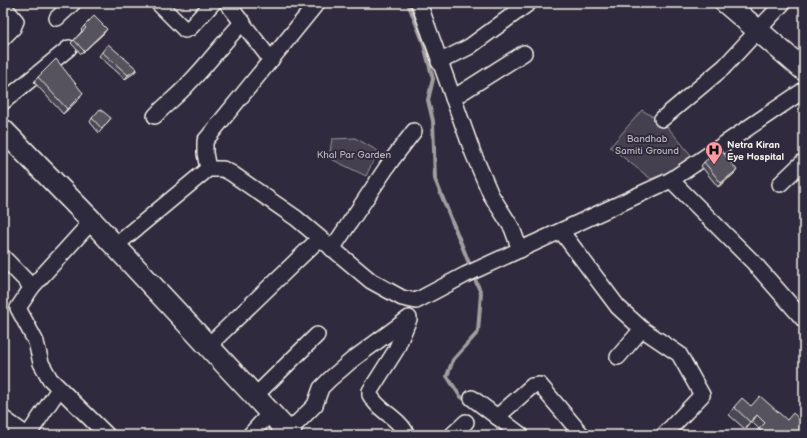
<svg xmlns="http://www.w3.org/2000/svg" width="807" height="438" viewBox="0 0 807 438" font-family="'Balsamiq Sans',sans-serif">
<rect width="100%" height="100%" fill="#2f2a3d"/>
<filter id="ink" filterUnits="userSpaceOnUse"><feTurbulence type="fractalNoise" baseFrequency=".025" numOctaves="2"/><feDisplacementMap in="SourceGraphic" scale="8" xChannelSelector="R" yChannelSelector="G"/><feConvolveMatrix kernelMatrix="1 2 1 2 8 2 1 2 1" color-interpolation-filters="sRGB"/></filter>
<g filter="url(#ink)">
<!-- green -->
<g fill="#454050" stroke="#9c989c">
<polygon points="642,110 665,124 697,162 651,179 610,147"/>
<polygon points="355,138 378,151 366,176 329,158 332,139"/>
</g>
<g fill="none" stroke-linecap="round" stroke-linejoin="round">
<!-- stream -->
<g stroke="#a19ea0" stroke-width="4">
<polyline points="408,3 423,41 433,79 428,100 433,121 435,179 471,268"/>
<polyline points="468,402 460,396 447,376 453,360 478,332 481,293 473,275"/>
</g>
<!-- street casing -->
<g stroke="#f4f1e8" stroke-width="18">
<g id="street">
<polyline points="158,3 185,30 190,28 213,3"/>
<polyline points="227,3 271,60"/>
<polyline points="419,3 473,153 491,195 512,228 520,250"/>
<polyline points="57,18 73,3"/>
<polyline points="3,38 13,28 16,21 5,8 5,3"/>
<polyline points="439,62 469,47 529,3"/>
<polyline points="804,90 671,180 754,263 804,320"/>
<polyline points="453,98 524,53"/>
<polyline points="3,102 69,48"/>
<path d="M 155,116 C 166,104 179,95 190,82 C 209,63 224,41 243,22"/>
<polyline points="662,119 724,67 783,3"/>
<polyline points="208,169 205,153 205,141 317,3"/>
<polyline points="780,184 804,161"/>
<polyline points="92,221 32,287 18,308 36,342 41,363 50,379 107,435"/>
<polyline points="561,231 618,307 642,329"/>
<polyline points="115,246 208,169 223,169 231,173 296,218 371,281 402,298 416,301 465,275 671,180"/>
<polyline points="332,249 391,161 414,131"/>
<polyline points="3,257 32,287"/>
<polyline points="208,346 319,239"/>
<polyline points="618,357 642,329 679,354 702,395 664,435"/>
<polyline points="255,396 317,335"/>
<polyline points="472,398 521,435"/>
<polyline points="497,417 532,386 540,385 582,435"/>
<polyline points="3,418 27,435"/>
<polyline points="288,432 315,405 321,388 330,379 352,360 409,318"/>
<polyline points="28,435 59,389"/>
<polyline points="250,435 270,413"/>
<path d="M 407,435 C 400,418 378,411 370,395 L 370,391 L 396,350 L 409,319"/>
<polyline points="452,435 466,422"/>
</g>
</g>
<!-- secondary casing -->
<g stroke="#f4f1e8" stroke-width="24">
<g id="secondary">
<polyline points="726,3 804,70"/>
<polyline points="3,130 92,221 291,435"/>
</g>
</g>
<!-- street -->
<use href="#street" stroke="#2f2a3d" stroke-width="15"/>
<!-- secondary -->
<use href="#secondary" stroke="#2f2a3d" stroke-width="21"/>
</g>
<!-- wall -->
<g fill="#4a4752" stroke="#f4f1e8">
<polygon points="84,26 104,33 81,54 71,43 74,40 82,31 81,30"/>
<polygon points="102,52 137,69 134,73 125,79 99,56"/>
<polygon points="38,77 83,93 79,99 63,114 34,82"/>
<polygon points="92,118 111,118 99,133 90,122"/>
<polygon points="704,162 734,174 718,187 701,166"/>
<polygon points="751,406 787,420 804,435 755,435 759,429 752,422 745,429 729,415 734,407"/>
</g>
<!-- shaded-wall -->
<g fill="#3c3942" stroke="#f4f1e8">
<polygon points="107,29 104,33 81,54 84,51"/>
<polygon points="137,69 134,73 125,79 128,75"/>
<polygon points="83,93 79,99 63,114 67,109"/>
<polygon points="737,170 734,174 718,187 721,183"/>
<polygon points="757,415 752,422 745,429 750,422"/>
</g>
<!-- building -->
<g fill="#56525f" stroke="#f4f1e8">
<polygon points="94,16 107,29 84,51 74,40 86,28 84,26"/>
<polygon points="108,44 137,69 128,75 102,52"/>
<polygon points="56,59 83,93 67,109 38,77"/>
<polygon points="100,109 111,118 102,129 92,118"/>
<polygon points="720,149 737,170 721,183 704,162"/>
<polygon points="760,396 787,420 793,413 804,423 804,435 790,435 785,431 782,435 761,435 763,433 759,429 765,423 757,415 750,422 734,407 742,398 751,406"/>
</g>
</g>
<!-- icons -->
<defs>
<g id="hospital-pin" transform="scale(0.9)"><path d="M0 17L-7.5 6A9.5 9.5 0 1 1 7.5 6Z" fill="#ff9aa2" stroke="#2f2a3d"/><path d="M-5-5h3v3.5h4V-5h3V5h-3V1.5h-4V5h-3Z" fill="#111"/></g>
</defs>
<g fill-rule="evenodd">
<use href="#hospital-pin" x="714" y="150"/>
</g>
<g text-anchor="middle" stroke-width="4" stroke-linejoin="round" paint-order="stroke">
<!-- park labels -->
<g font-size="10" fill="#b7b3b3" stroke="#2f2a3d">
<text x="647" y="142">Bandhab<tspan x="647" dy="12">Samiti Ground</tspan></text>
<text x="354" y="158">Khal Par Garden</text>
</g>
<!-- poi labels -->
<g font-size="10" font-weight="bold" fill="#f4f1e8" stroke="#2f2a3d" text-anchor="start">
<text x="727" y="148">Netra Kiran<tspan x="727" dy="12">Eye Hospital</tspan></text>
</g>
</g>
<!-- margin -->
<rect width="807" height="438" fill="none" stroke="#2f2a3d" stroke-width="16"/>
<rect x="8" y="8" width="791" height="422" fill="none" stroke="#f4f1e8" stroke-width="1.5" filter="url(#ink)"/>
</svg>
